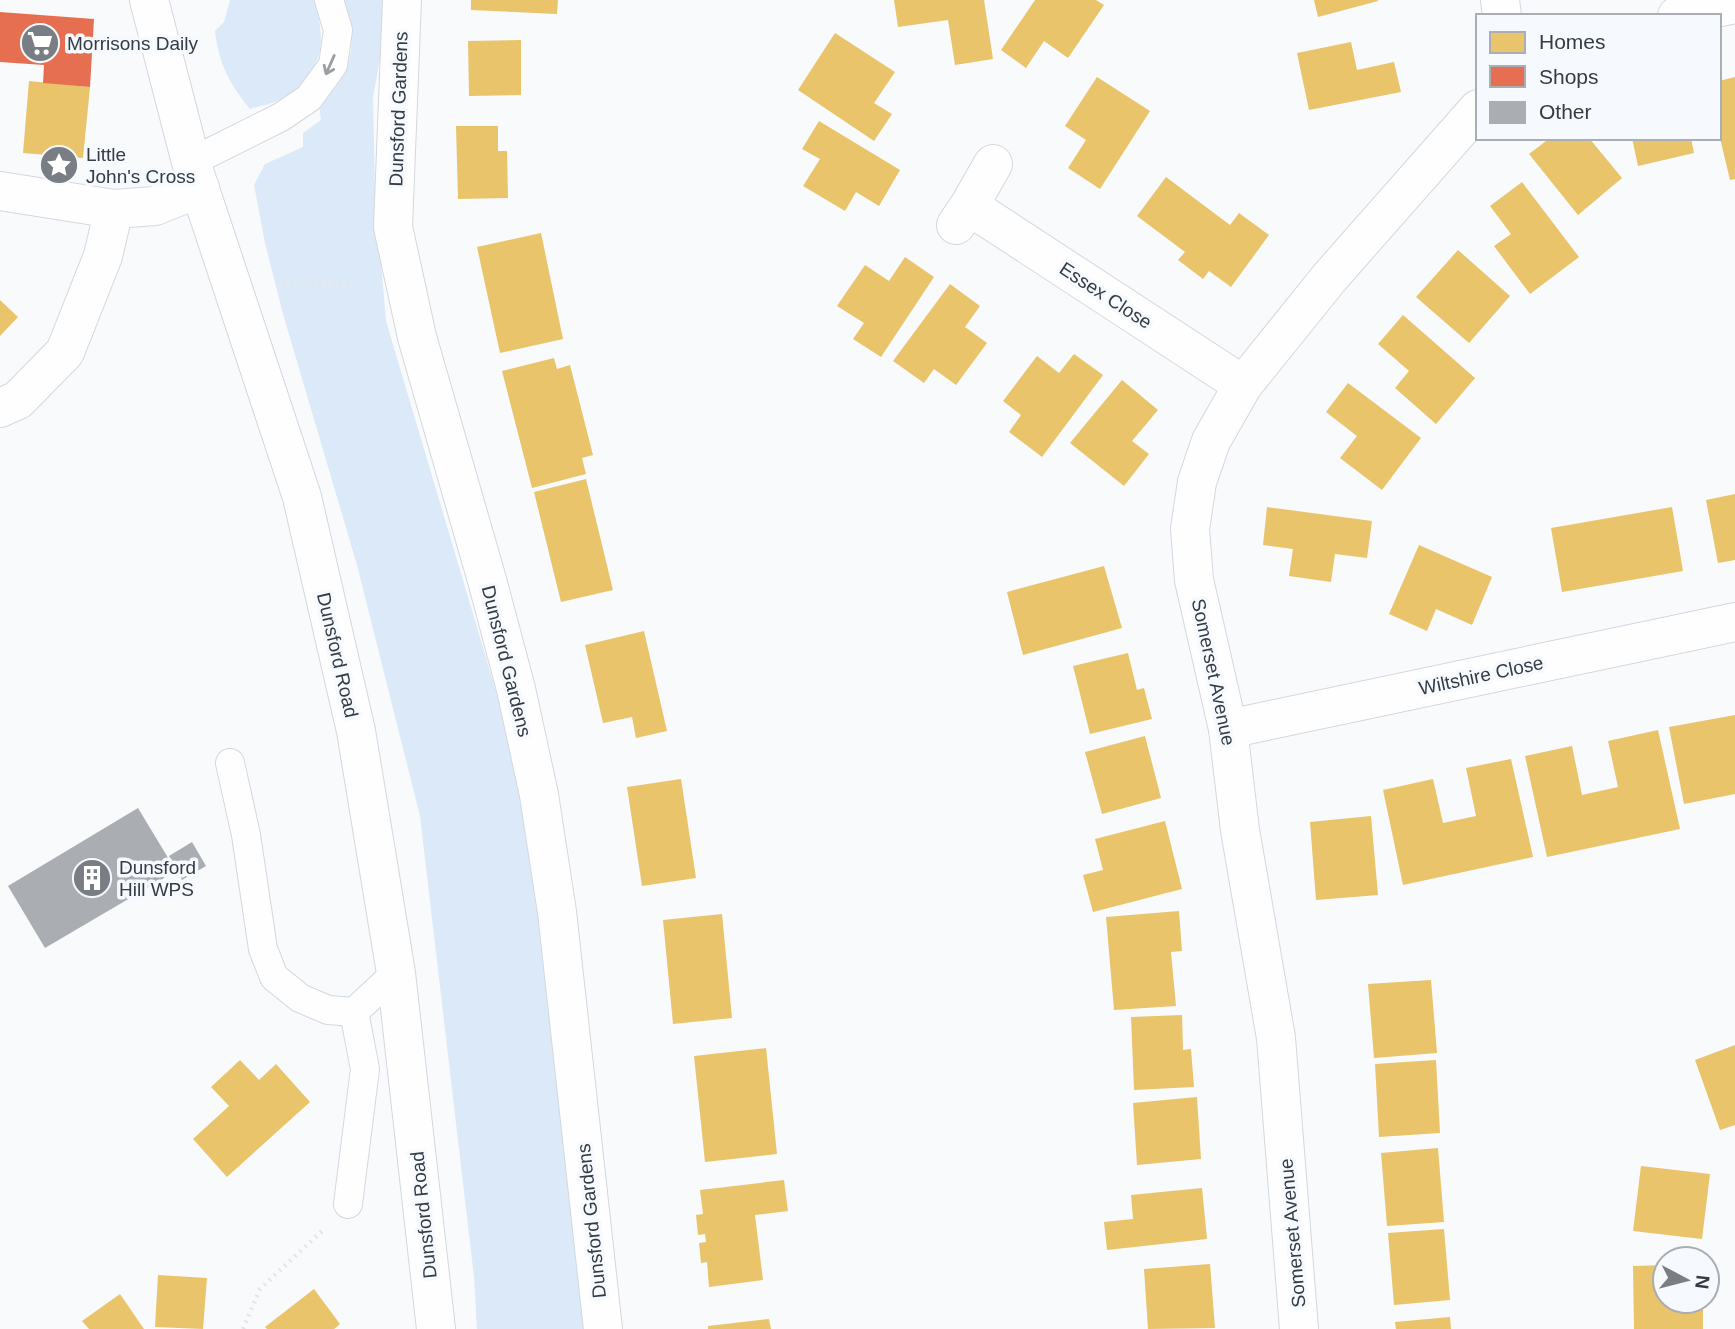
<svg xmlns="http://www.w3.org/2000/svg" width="1735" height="1329" viewBox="0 0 1735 1329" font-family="Arial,sans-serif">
<rect width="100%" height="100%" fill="#f8fafc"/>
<!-- green -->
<g fill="#dce9f8">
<path d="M 230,0 L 315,0 C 319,8 319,17 320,27 C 325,59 310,83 281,99 C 272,104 260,106 250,109 C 229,83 219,64 215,31 L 224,22 Z"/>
<path d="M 343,0 L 389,0 L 390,5 L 373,97 L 375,191 L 386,321 L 509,735 L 537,895 L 585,1329 L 477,1329 L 474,1277 L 420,816 L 357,565 L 283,314 L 265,243 L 254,185 L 265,164 L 303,147 L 303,133 L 321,120 L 319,105 C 353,74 359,42 343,0 Z"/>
</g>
<!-- homes -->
<g fill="#e9c46a">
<polygon points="471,0 558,0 557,14 471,10"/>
<polygon points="894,0 984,0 993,59 955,65 948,20 898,27"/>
<polygon points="1035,0 1096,0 1104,5 1068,58 1044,41 1026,68 1001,50"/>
<polygon points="1314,0 1378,0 1378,1 1318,17"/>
<polygon points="835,33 895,72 874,103 892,114 874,141 798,90"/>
<polygon points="521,40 521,95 469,96 468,41"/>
<polygon points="1351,42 1357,70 1394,62 1401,92 1309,110 1297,53"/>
<polygon points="1097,77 1150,111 1100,189 1068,168 1086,140 1065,126"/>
<polygon points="1735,77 1735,179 1730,180 1719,134 1719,81"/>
<polygon points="29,81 90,87 83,158 23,153"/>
<polygon points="819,121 900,170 879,206 856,192 845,211 803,186 820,159 802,149"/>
<polygon points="456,126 498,126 498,151 507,151 508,198 458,199"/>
<polygon points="1550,138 1554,141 1558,138 1589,138 1622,178 1578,215 1529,154"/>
<polygon points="1632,138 1691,138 1694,153 1638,166"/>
<polygon points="1166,177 1230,225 1239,213 1269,235 1231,287 1209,271 1203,279 1178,260 1185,252 1137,216"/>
<polygon points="1522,182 1579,257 1530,294 1494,246 1511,234 1490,206"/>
<polygon points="541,233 563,339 500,353 477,247"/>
<polygon points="1458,250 1510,296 1469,343 1416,297"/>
<polygon points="905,257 934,277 881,357 853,339 864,323 837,306 865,265 889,281"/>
<polygon points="950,284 980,306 965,327 987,343 956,385 934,369 924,383 893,361"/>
<polygon points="0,300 18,317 0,336"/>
<polygon points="1403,315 1475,378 1436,424 1395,388 1409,371 1378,344"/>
<polygon points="1074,354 1103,375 1042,457 1009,432 1021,415 1003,401 1037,356 1059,373"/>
<polygon points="554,358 557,369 570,365 593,455 582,458 586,474 532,488 502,371"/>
<polygon points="1122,380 1158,410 1132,441 1149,454 1124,486 1070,443"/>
<polygon points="1348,383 1421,438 1382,490 1340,458 1357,436 1326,412"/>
<polygon points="586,479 613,590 561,602 534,492"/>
<polygon points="1735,494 1735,560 1718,563 1706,500"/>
<polygon points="1267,507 1372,521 1367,558 1335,554 1331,582 1289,576 1293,549 1263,545"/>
<polygon points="1672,507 1683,571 1562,592 1551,528"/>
<polygon points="1419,545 1492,577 1472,625 1436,609 1427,631 1389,614"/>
<polygon points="1104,566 1122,628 1023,655 1007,592"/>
<polygon points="644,631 667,731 636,738 632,717 603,723 585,645"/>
<polygon points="1128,653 1137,690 1144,688 1152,719 1090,734 1073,666"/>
<polygon points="1735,715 1735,794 1684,804 1669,727"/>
<polygon points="1658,730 1680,829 1547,857 1525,756 1572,746 1582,795 1618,787 1608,741"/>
<polygon points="1145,736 1161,798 1102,814 1085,752"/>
<polygon points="1511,759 1533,857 1403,885 1383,790 1433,779 1443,823 1476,816 1466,768"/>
<polygon points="681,779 696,878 642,886 627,787"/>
<polygon points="1371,816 1378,895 1316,900 1310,822"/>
<polygon points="1165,821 1182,889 1093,912 1083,875 1103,870 1095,839"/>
<polygon points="1179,911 1182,951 1171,952 1176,1006 1114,1010 1106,917"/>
<polygon points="722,914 732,1018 673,1024 663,920"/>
<polygon points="1431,980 1437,1053 1374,1058 1368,984"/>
<polygon points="1182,1015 1183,1050 1191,1049 1194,1087 1134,1090 1131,1017"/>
<polygon points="1735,1045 1735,1125 1720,1130 1695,1060"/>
<polygon points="766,1048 777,1154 705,1162 694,1056"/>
<polygon points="240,1060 259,1080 276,1064 310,1102 227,1177 193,1139 229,1106 211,1087"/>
<polygon points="1436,1060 1440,1133 1379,1137 1375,1064"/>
<polygon points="1197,1097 1201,1159 1137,1165 1133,1103"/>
<polygon points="1438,1148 1444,1222 1387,1226 1381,1153"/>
<polygon points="1641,1166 1710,1174 1702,1239 1633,1231"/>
<polygon points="784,1180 788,1211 755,1215 763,1280 709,1287 707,1262 701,1263 699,1243 706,1242 705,1234 698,1235 696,1215 703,1214 700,1190"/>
<polygon points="1202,1188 1207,1239 1107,1250 1104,1222 1133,1219 1131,1195"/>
<polygon points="1444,1229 1450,1300 1394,1305 1388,1233"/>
<polygon points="1210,1264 1215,1328 1148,1329 1144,1269"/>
<polygon points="1665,1265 1665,1301 1703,1301 1703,1329 1634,1329 1633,1266"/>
<polygon points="158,1275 207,1278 203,1329 155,1327"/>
<polygon points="314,1289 340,1324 334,1329 267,1329 265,1327"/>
<polygon points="120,1294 144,1329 89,1329 82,1321"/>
<polygon points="1450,1317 1451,1329 1396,1329 1395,1322"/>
<polygon points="769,1319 771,1329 708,1329 708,1326"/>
</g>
<!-- shops -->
<polygon fill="#e76f51" points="0,12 94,19 90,87 43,83 44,65 0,62"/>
<!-- building -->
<g fill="#aaaeb2">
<polygon points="138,808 176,871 45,948 8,886"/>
<polygon points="192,842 206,866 182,880 169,856"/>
</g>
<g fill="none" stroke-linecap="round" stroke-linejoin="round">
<!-- lane casing -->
<g stroke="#d3d8de" stroke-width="30">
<g id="lane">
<polyline points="191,162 281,117 309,98 333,65 338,30 329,0"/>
<polyline points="230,763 246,835 263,949 274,977 300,998 328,1010 354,1012"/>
<polyline points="348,1204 365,1069 354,1012 396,973"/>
</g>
</g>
<!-- street casing -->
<g stroke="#d3d8de" stroke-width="40">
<g id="street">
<polyline points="402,0 393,227 417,337 487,580 516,689 539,795 557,912 603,1329"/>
<polyline points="1500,0 1502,16"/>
<polyline points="1677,16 1735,4"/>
<polyline points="0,191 114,209 155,206 200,188"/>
<polyline points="969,206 993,164"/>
<polyline points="956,225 969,206 1243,385"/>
<polyline points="0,408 18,400 65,352 103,256 114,209"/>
<polyline points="1228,729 1735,622"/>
<polyline points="1299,1329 1276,1038 1240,830 1228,729 1194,580 1190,529 1197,482 1211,441 1243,385 1330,277 1478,109"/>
</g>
</g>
<!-- secondary casing -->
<g stroke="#d3d8de" stroke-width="40">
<polyline id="secondary" points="149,0 191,162 302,497 356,731 396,973 436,1329"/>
</g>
<!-- path -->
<g stroke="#e4e5e6" stroke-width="4.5" stroke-dasharray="2 5" stroke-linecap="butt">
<polyline points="277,282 362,287"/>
<polyline points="243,1329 260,1289 322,1231"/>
</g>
<!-- lane -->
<use href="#lane" stroke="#fefeff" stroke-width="28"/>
<!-- street -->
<use href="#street" stroke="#fefeff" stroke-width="38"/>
<!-- secondary -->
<use href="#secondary" stroke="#fefeff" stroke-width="38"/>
</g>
<!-- one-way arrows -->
<defs><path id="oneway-shaft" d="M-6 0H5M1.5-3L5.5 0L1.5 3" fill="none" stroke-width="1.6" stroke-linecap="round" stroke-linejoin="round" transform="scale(1.75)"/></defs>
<use stroke="#9a9da2" href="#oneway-shaft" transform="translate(330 65) rotate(114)"/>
<!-- icons -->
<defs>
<g id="supermarket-disc" transform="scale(2.0125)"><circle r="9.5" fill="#797e84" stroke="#f6f9fe"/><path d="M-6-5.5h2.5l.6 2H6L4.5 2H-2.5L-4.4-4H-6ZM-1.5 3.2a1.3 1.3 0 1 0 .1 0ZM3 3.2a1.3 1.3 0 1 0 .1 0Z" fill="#fff"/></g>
<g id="sight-disc" transform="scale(2.0125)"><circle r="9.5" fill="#797e84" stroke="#f6f9fe"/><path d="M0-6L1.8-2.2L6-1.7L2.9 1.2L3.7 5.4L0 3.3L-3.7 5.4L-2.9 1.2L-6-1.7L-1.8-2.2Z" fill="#fff"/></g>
<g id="building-disc" transform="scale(2.0125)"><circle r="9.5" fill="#797e84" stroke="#f6f9fe"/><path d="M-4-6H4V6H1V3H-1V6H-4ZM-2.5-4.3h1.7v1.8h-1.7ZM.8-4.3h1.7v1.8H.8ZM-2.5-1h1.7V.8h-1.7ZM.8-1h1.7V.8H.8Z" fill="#fff"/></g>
</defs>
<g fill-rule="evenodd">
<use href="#supermarket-disc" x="40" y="43"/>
<use href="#sight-disc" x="59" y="165"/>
<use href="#building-disc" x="92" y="878"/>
</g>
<g text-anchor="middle" stroke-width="7" stroke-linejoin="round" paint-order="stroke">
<!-- poi labels -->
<g font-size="19" fill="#353c44" stroke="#f6f9fe" text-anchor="start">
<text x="67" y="50">Morrisons Daily</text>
<text x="86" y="161">Little<tspan x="86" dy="22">John's Cross</tspan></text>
<text x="119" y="874">Dunsford<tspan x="119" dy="22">Hill WPS</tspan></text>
</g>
<!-- street labels -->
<g font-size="19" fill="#353c44" stroke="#f6f9fe">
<text transform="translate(398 109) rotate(-88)" y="7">Dunsford Gardens</text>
<text transform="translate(1106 295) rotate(33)" y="7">Essex Close</text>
<text transform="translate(338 655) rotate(77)" y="7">Dunsford Road</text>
<text transform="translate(507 661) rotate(76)" y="7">Dunsford Gardens</text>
<text transform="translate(1214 672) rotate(78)" y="7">Somerset Avenue</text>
<text transform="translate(1481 675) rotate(-12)" y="7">Wiltshire Close</text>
<text transform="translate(423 1215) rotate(-96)" y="7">Dunsford Road</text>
<text transform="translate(591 1221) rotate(-96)" y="7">Dunsford Gardens</text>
<text transform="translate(1292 1233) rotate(-95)" y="7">Somerset Avenue</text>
</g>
</g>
<!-- legend -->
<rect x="1476" y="14" width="245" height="126" fill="#f6f9fe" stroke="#a9adb4" stroke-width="2"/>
<rect x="1490" y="32" width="35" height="21" fill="#e9c46a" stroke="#a9adb4" stroke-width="2"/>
<text x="1539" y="49" font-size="21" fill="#353c44">Homes</text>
<rect x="1490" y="66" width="35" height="21" fill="#e76f51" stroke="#a9adb4" stroke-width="2"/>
<text x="1539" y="84" font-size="21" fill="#353c44">Shops</text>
<rect x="1490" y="102" width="35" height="21" fill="#aaaeb2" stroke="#a9adb4" stroke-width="2"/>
<text x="1539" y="119" font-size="21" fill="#353c44">Other</text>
<!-- north arrow -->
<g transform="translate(1686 1280) rotate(97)"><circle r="33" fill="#f6f9fe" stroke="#a9adb4" stroke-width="2"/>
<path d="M0-5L12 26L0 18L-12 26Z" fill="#797e84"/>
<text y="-10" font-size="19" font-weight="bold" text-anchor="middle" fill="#353c44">N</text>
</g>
</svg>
